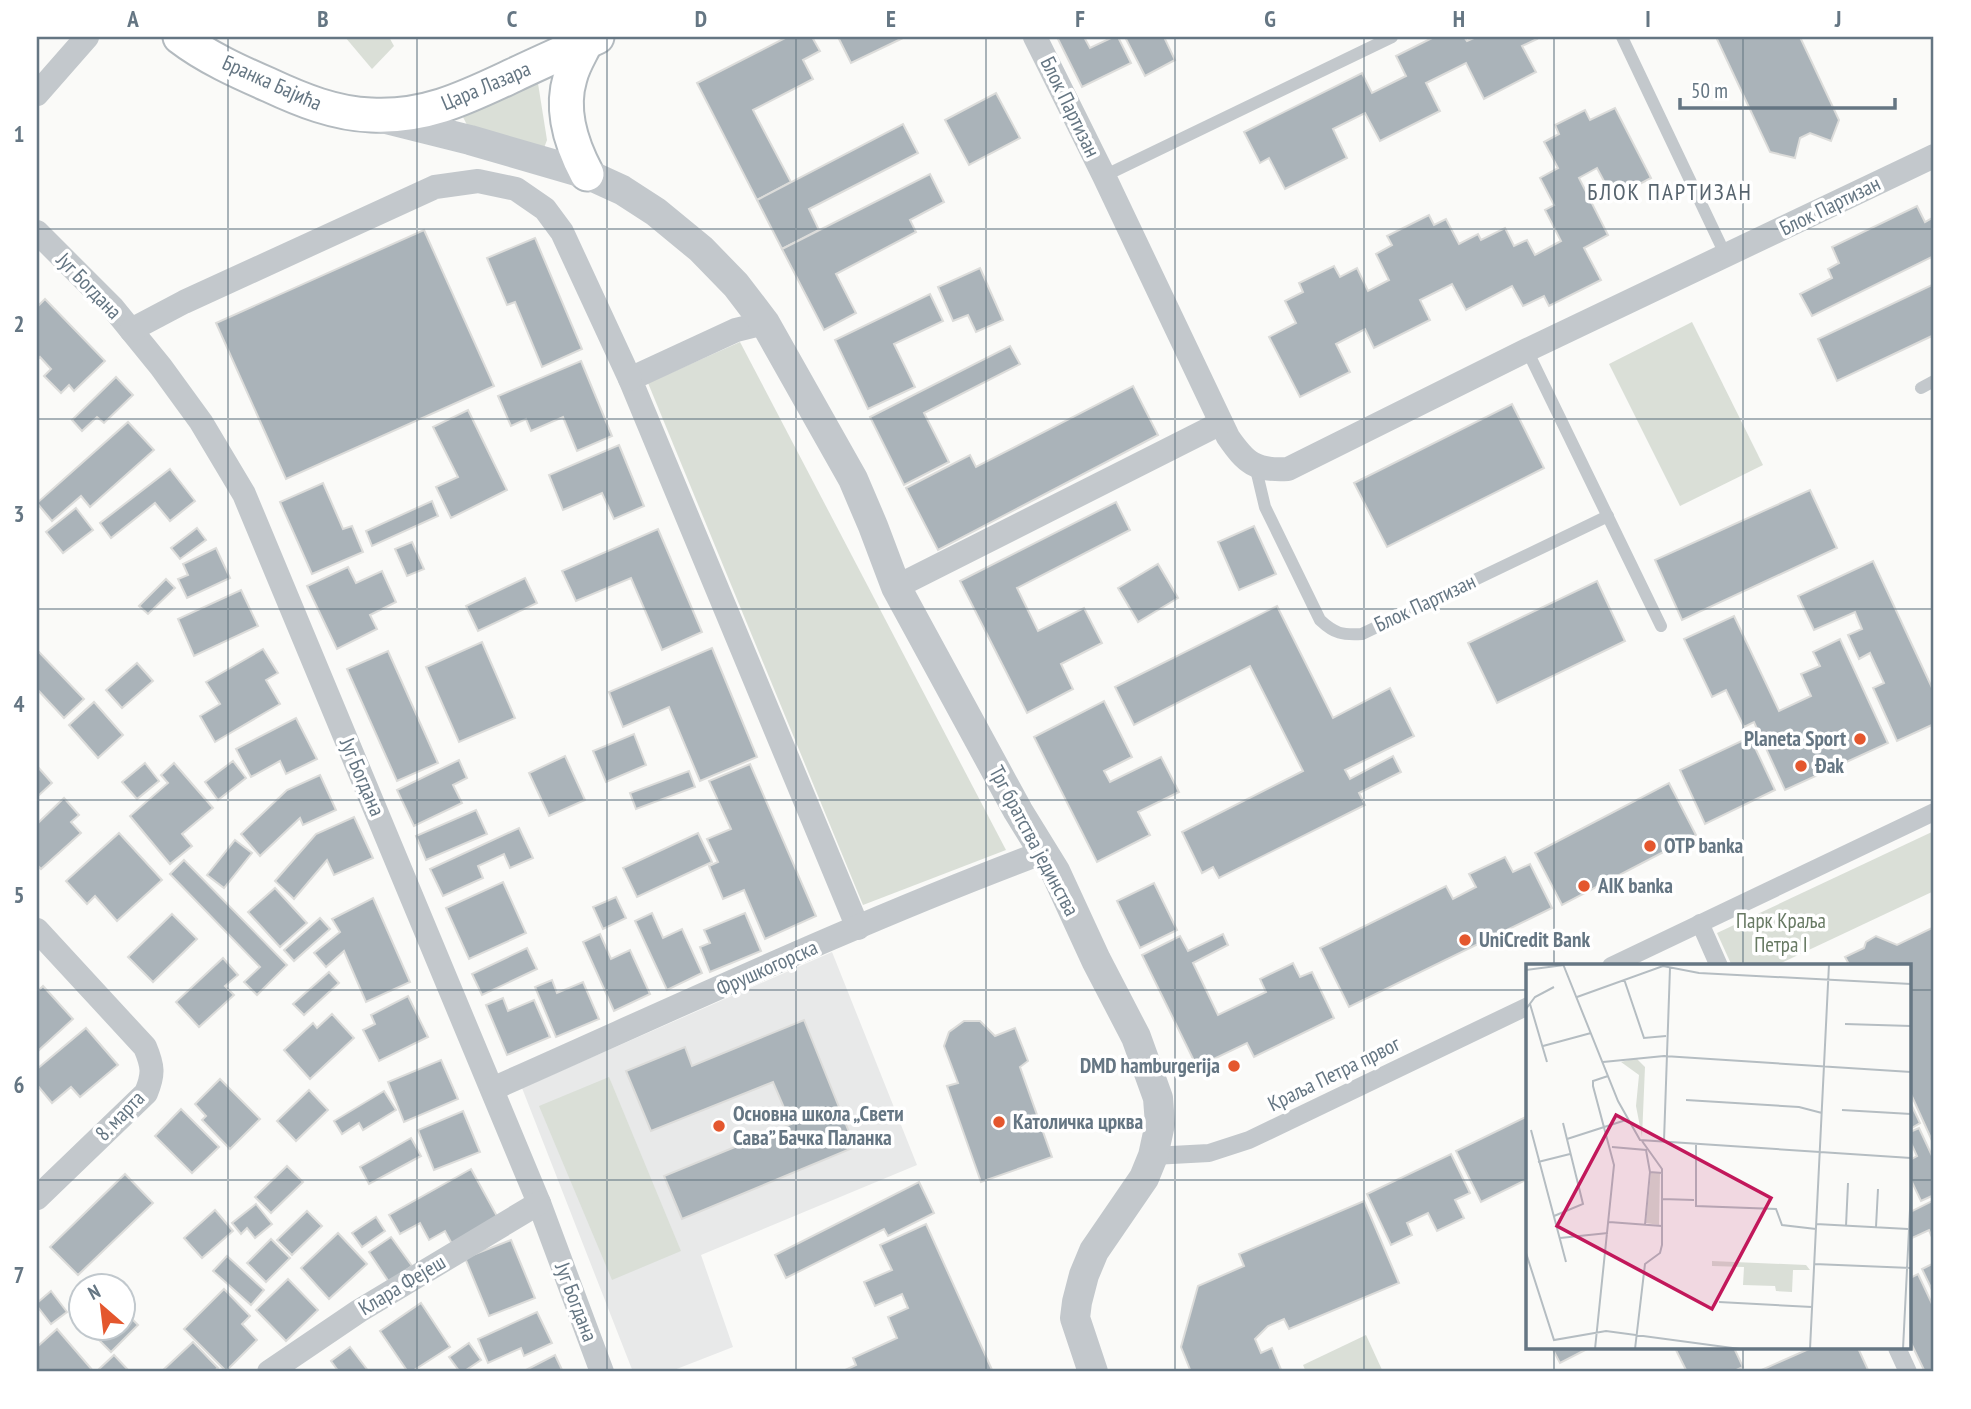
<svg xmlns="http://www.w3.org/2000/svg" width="1971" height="1409" viewBox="0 0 1971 1409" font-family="'PT Sans Narrow',sans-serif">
<rect width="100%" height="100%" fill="#fafaf8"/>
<!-- built -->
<polygon fill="#e8e9e9" points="832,952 917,1165 701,1255 733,1347 669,1372 633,1372 522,1088"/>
<!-- green -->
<g fill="#dadfd7">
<polygon points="345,37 389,37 394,46 372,69"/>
<polygon points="537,77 547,140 544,148 468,127 461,113"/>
<polygon points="1692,322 1763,465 1680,506 1609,364"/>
<polygon points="740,342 1006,850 863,905 648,383"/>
<polygon points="1934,831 1934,891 1775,966 1732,966 1717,933"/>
<polygon points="609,1077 681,1251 612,1280 539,1106"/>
<polygon points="1366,1335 1383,1372 1306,1372 1303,1365"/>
</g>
<!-- building -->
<g fill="#aab3b9" stroke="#dcdcda" stroke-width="2">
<polygon points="787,37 812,37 820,51 803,60 813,79 753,110 791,182 757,200 697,83"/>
<polygon points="838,37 905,37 851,63"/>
<polygon points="1057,37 1084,37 1090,48 1113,37 1118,37 1131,63 1082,87"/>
<polygon points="1125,37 1164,37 1175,60 1145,76"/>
<polygon points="1434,37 1464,37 1467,41 1476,37 1536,37 1537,39 1522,46 1536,72 1484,99 1466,63 1426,83 1440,111 1380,141 1365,113 1333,129 1347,158 1285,189 1269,158 1260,163 1244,132 1362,73 1372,93 1406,76 1396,56"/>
<polygon points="1716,37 1800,37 1839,120 1831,141 1810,133 1800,138 1795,158 1770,152"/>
<polygon points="996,93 1020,138 969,165 945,120"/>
<polygon points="1615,108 1651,178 1613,198 1597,168 1579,178 1608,235 1584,248 1601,280 1549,306 1544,296 1523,306 1512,286 1466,310 1452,284 1420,300 1430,320 1374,348 1365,329 1336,344 1350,372 1300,397 1269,337 1296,323 1285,301 1303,292 1299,283 1334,266 1340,277 1357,268 1368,291 1389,280 1376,254 1392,245 1387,236 1429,215 1434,225 1446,219 1459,244 1478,234 1481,240 1505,228 1514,246 1527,240 1535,255 1561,241 1545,210 1554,205 1540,178 1558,168 1544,142 1559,134 1555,125 1585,110 1590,120"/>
<polygon points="903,124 918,153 809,209 819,230 782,249 757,200"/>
<polygon points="930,174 944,202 910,220 916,232 836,274 856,313 824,330 782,249"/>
<polygon points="1917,206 1925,222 1934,217 1934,256 1812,316 1800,294 1832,278 1828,269 1839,263 1832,247"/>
<polygon points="424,230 494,386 286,479 216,323"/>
<polygon points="535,238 582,349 542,367 515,302 507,305 487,258"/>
<polygon points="980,268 1003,320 976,332 968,315 953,321 938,287"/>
<polygon points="1934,284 1934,335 1837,381 1818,339"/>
<polygon points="930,294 943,321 894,344 915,387 868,409 835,340"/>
<polygon points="45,299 105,361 74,391 69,385 61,393 44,376 51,369 40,357 37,360 37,307"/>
<polygon points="1010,346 1020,364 924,413 949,462 904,485 870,417"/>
<polygon points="581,361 612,436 577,451 563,417 531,431 526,419 511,426 498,396"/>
<polygon points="116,377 133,395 104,423 97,417 82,431 72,420"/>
<polygon points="1133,386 1158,435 938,550 906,488 970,455 976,467"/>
<polygon points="1512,404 1544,468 1387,547 1354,483"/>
<polygon points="468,410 507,490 451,518 436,487 458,477 433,427"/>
<polygon points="128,422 154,450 90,507 81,496 52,521 37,503"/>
<polygon points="619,445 644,506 614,519 602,493 563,510 549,475"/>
<polygon points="170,469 195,501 170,521 155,503 111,538 100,523"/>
<polygon points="323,483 343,529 352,526 363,552 312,574 280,502"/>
<polygon points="1810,490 1837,548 1682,620 1655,560"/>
<polygon points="432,501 438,516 372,546 366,531"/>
<polygon points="1116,502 1130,530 1017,588 1038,631 1084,608 1102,643 1061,664 1073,689 1027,713 960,581"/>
<polygon points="76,508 93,530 63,553 46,532"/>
<polygon points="1254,526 1276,574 1239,590 1218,542"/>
<polygon points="197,528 206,540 180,559 171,548"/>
<polygon points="658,529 702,632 662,650 631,578 576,601 562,571"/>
<polygon points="412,542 424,569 407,576 395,549"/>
<polygon points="216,548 230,578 187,598 178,579 188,575 183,564"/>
<polygon points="1873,561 1934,692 1934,724 1897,741 1873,688 1884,683 1870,653 1859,659 1848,635 1862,629 1855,612 1814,630 1798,596"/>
<polygon points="1158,564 1178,598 1138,622 1118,588"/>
<polygon points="348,567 356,583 382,571 396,602 370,615 377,629 337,649 307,586"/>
<polygon points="525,578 537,603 478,631 466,606"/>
<polygon points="166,579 175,588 148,614 139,606"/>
<polygon points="1597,581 1625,641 1497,703 1468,643"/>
<polygon points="241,590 258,626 194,656 178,619"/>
<polygon points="1277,606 1333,718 1390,688 1414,736 1345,770 1350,779 1393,756 1401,772 1359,793 1365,805 1219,878 1213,867 1202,873 1182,832 1303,771 1250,666 1134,725 1115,687"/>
<polygon points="1734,616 1779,711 1811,696 1801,674 1820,666 1813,652 1840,639 1888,743 1785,790 1754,722 1744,727 1726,690 1712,697 1684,639"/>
<polygon points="482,642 515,718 459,742 426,667"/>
<polygon points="712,648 757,757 700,781 669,707 623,727 609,692"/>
<polygon points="263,649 278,673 266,680 280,704 215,742 200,716 220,704 206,682"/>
<polygon points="37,650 84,699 64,718 37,689"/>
<polygon points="388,651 438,763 397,781 347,669"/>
<polygon points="137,663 153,681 122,708 106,690"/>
<polygon points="1104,701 1132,757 1104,771 1110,782 1161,757 1179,792 1138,812 1150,835 1097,862 1034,737"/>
<polygon points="94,702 123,735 98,758 69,725"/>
<polygon points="296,718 317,759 286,774 280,761 251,777 236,749"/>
<polygon points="634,734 646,765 606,782 593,751"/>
<polygon points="1750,737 1775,790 1705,824 1680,770"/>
<polygon points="565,756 585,800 549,816 529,773"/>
<polygon points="459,760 467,778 453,785 462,803 414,826 397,790"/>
<polygon points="233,761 246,778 218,800 205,782"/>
<polygon points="145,763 159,781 137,799 122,782"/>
<polygon points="174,763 213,808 182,834 192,846 170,864 130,816 168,783 161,775"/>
<polygon points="750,764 816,916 765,939 744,890 723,899 709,866 718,862 707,839 731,829 709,781"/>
<polygon points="37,766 52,783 37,797"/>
<polygon points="689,771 695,787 636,809 630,793"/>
<polygon points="320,775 336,810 303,825 300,818 260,856 241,834 287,790"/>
<polygon points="1669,783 1696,835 1562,905 1535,853"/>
<polygon points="64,798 79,815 71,822 81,833 41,869 37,865 37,824"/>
<polygon points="476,810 487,834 426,860 416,836"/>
<polygon points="354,817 373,858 334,875 327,860 294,899 275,881 316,834"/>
<polygon points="519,828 533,858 510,868 504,854 478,866 483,878 443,896 430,869"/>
<polygon points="119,833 162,880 117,921 95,896 87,904 66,881"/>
<polygon points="698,833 712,862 637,897 623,868"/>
<polygon points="235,840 252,853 224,888 207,875"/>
<polygon points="1505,857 1513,872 1530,864 1552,908 1349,1007 1320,948 1446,886 1453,899 1476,887 1469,874"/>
<polygon points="184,860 287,965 257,995 244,982 260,967 170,874"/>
<polygon points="503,882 526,933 469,959 446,908"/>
<polygon points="1154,883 1177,930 1140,948 1117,901"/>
<polygon points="275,888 307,923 280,947 248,912"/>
<polygon points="616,897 626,918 603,929 593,907"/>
<polygon points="373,898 410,982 366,1002 344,951 326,967 314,953 340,932 332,919"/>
<polygon points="652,913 663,938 682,929 702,973 667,990 635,921"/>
<polygon points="745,913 761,951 710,972 700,947 710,943 704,930"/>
<polygon points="172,914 197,939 153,982 128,957"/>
<polygon points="320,918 330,929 294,961 284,950"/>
<polygon points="1934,927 1934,1145 1910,1092 1910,966 1850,966 1845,957 1864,948 1866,942 1876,936 1897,945"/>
<polygon points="600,934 611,959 630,950 650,994 614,1011 583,942"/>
<polygon points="1223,934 1228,945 1193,963 1218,1015 1266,992 1260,979 1293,963 1300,977 1312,972 1334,1018 1254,1057 1247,1043 1197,1067 1142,955 1180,936 1188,951"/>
<polygon points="527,948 537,969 482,995 472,974"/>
<polygon points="223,958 238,975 225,986 234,995 199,1027 176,1002"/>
<polygon points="329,972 339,983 304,1015 293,1004"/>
<polygon points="552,980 557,993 583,982 599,1019 556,1037 535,987"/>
<polygon points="43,986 73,1019 39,1050 37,1048 37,992"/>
<polygon points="408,996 428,1037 379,1061 363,1030 375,1024 371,1015"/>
<polygon points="503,998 508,1011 534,1000 550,1037 507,1055 486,1005"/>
<polygon points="332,1014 354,1038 310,1079 284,1050 313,1023 317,1028"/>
<polygon points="804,1020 855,1147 682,1219 664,1176 791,1124 773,1082 651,1131 626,1071 685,1047 692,1066"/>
<polygon points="964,1021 980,1021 995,1036 1015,1028 1028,1061 1020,1067 1052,1157 981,1182 947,1086 958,1083 944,1046 949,1032"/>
<polygon points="86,1028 118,1065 80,1097 71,1087 52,1103 37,1085 37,1069"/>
<polygon points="441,1060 458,1099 404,1122 388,1082"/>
<polygon points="220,1079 260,1119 230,1149 202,1120 206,1116 195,1104"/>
<polygon points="309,1090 328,1110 296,1141 277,1121"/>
<polygon points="384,1091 396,1110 363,1130 359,1123 342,1134 334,1121"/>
<polygon points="1910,1102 1920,1123 1910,1129"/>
<polygon points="181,1109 219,1147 192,1173 155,1136"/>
<polygon points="463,1111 480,1152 434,1170 418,1130"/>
<polygon points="1528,1116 1528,1179 1481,1202 1456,1151"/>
<polygon points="1919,1128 1934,1160 1934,1195 1921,1201 1910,1178 1910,1160 1917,1156 1910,1141 1910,1132"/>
<polygon points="411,1138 421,1156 369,1184 360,1167"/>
<polygon points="1451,1154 1470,1193 1455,1200 1464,1218 1437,1231 1428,1213 1407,1223 1412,1235 1391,1245 1367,1194"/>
<polygon points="287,1166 303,1182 271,1213 255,1197"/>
<polygon points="471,1169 498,1218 452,1244 445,1231 429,1240 420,1223 400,1234 389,1215"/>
<polygon points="125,1174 153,1203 78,1275 50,1247"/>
<polygon points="919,1182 934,1213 888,1236 884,1229 786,1278 775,1255"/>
<polygon points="1934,1200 1934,1242 1929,1230 1910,1239 1910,1212"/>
<polygon points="1364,1201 1399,1283 1289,1329 1284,1319 1268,1326 1255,1339 1261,1353 1272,1348 1282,1372 1191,1372 1181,1347 1198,1286 1244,1266 1239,1254"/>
<polygon points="256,1204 272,1224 255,1238 247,1228 241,1234 232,1223"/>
<polygon points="215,1210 233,1231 202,1258 184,1238"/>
<polygon points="307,1211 322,1226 292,1255 277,1240"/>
<polygon points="376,1217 385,1231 362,1247 352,1233"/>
<polygon points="926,1224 993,1372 841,1372 856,1365 853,1358 897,1338 888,1317 908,1308 902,1294 875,1306 864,1282 892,1270 880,1245"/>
<polygon points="338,1233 367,1264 329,1299 301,1268"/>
<polygon points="391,1237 412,1266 389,1282 369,1252"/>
<polygon points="271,1239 290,1258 266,1282 247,1263"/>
<polygon points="511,1240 535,1298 489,1316 465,1258"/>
<polygon points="227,1256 264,1290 251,1305 213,1271"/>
<polygon points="1934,1263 1934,1294 1922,1269"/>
<polygon points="1918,1274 1934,1308 1934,1372 1925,1372 1910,1341 1910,1278"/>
<polygon points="288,1279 318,1310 286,1341 256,1310"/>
<polygon points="224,1289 250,1316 242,1324 257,1340 226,1371 184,1329"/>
<polygon points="51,1291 67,1312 51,1324 37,1306 37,1303"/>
<polygon points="421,1303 450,1347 411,1372 408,1372 380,1331"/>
<polygon points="122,1309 138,1325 111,1352 93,1334 99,1328 122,1328"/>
<polygon points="537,1312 552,1343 524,1356 521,1348 488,1363 478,1339"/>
<polygon points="57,1329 94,1372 37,1372 37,1347"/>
<polygon points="193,1342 218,1368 213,1372 161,1372"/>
<polygon points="469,1343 481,1360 463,1372 460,1372 449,1357"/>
<polygon points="350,1347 369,1372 339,1372 331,1361"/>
<polygon points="1552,1348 1589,1348 1560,1363"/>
<polygon points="1675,1348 1734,1348 1743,1367 1732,1372 1687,1372"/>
<polygon points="1811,1348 1858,1348 1869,1372 1757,1372"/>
<polygon points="114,1355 130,1372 99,1372 97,1371"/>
<polygon points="555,1355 563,1372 522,1372"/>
</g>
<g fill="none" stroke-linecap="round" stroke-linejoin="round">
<!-- secondary casing -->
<g stroke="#b3babf" stroke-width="37">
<g id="secondary">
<path d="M 180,37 C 206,57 239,72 269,85 C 301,100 336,114 371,115 C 426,118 467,97 514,75 C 541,62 569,50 597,37"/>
<path d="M 586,42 C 581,53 573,65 570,78 C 560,111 571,144 587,174"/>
</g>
</g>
<!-- service -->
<g stroke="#c3c8cc" stroke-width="12">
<polyline points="1622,37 1726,256"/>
<polyline points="1104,176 1392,37"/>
<polyline points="1527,350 1661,626"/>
<polyline points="1921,388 1934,381"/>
<path d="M 1255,465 L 1265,507 L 1320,620 C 1335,634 1342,635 1362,634 L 1608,516"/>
</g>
<!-- pedestrian -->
<g stroke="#c3c8cc" stroke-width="18">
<polyline points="1700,923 1719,966"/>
<polyline points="1611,966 1934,812"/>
<polyline points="1153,1156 1209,1153 1249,1140 1528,1006"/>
<polyline points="1897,1348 1908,1372"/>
</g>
<!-- minor -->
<g stroke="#c3c8cc" stroke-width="24">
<path d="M 1035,37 L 1104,176 L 1228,437 C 1246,463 1255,471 1288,469 L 1527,350 L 1934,156"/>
<polyline points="37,94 87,37"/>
<polyline points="37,232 113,308 161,367 201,422 244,494 539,1203 602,1372"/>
<polyline points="765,323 736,330 630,379 858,928"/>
<polyline points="131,330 184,302 435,187 478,181 516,189 545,209 562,232 630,379"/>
<polyline points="896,587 1221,423"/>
<path d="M 37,930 L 145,1047 C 153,1066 154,1074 146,1093 L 37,1198"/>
<path d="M 492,1089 C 675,1008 857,922 1044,852"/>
<polyline points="269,1372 359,1311 539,1203"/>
</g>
<!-- tertiary -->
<polyline stroke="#c3c8cc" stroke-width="30" points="382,118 470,140 587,174 622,190 656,212 701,249 736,285 765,323 853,479 873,526 896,587 1018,811 1055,871 1096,960 1136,1037 1158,1098 1160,1124 1153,1156 1144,1178 1094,1251 1084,1275 1077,1302 1075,1318 1093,1372"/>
<!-- secondary -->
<use href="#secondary" stroke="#fff" stroke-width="33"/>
</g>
<!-- grid -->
<path fill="none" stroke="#657683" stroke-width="2" stroke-opacity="0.55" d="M 228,37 L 228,1372M 417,37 L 417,1372M 607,37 L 607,1372M 796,37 L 796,1372M 986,37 L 986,1372M 1175,37 L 1175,1372M 1364,37 L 1364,1372M 1554,37 L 1554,966M 1743,37 L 1743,966M 37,229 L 1934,229M 37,419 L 1934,419M 37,609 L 1934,609M 37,800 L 1934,800M 37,990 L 1528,990M 1910,990 L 1934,990M 37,1180 L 1528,1180M 1910,1180 L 1934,1180M 1554,1348 L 1554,1372M 1743,1348 L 1743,1372"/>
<!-- markers -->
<g fill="#e4572e" stroke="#fff" stroke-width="2.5">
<circle cx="1860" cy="739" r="7"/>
<circle cx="1801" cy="766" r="7"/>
<circle cx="1650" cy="846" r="7"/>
<circle cx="1584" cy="886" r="7"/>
<circle cx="1465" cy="940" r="7"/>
<circle cx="1234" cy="1066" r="7"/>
<circle cx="999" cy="1122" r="7"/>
<circle cx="719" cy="1126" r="7"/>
</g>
<g text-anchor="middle" stroke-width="7" stroke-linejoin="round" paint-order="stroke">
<!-- street labels -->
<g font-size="21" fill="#657683" stroke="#fff">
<text transform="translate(272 83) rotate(24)" y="7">Бранка Бајића</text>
<text transform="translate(486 86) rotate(-23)" y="7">Цара Лазара</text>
<text transform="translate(1070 107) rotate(64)" y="7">Блок Партизан</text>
<text transform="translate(1830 206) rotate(-26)" y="7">Блок Партизан</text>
<text transform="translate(89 286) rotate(46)" y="7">Југ Богдана</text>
<text transform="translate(1425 603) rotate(-25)" y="7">Блок Партизан</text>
<text transform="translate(362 777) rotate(67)" y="7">Југ Богдана</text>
<text transform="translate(1034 841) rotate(62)" y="7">Трг братства јединства</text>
<text transform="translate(767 968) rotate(-24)" y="7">Фрушкогорска</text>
<text transform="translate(1334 1074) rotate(-26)" y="7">Краља Петра првог</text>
<text transform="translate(120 1116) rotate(-46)" y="7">8. марта</text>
<text transform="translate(402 1285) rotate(-31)" y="7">Клара Фејеш</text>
<text transform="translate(576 1302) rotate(69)" y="7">Југ Богдана</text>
</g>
<!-- poi labels -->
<g font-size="21" font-weight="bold" fill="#657683" stroke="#fff" text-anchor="start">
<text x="1846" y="746" text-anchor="end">Planeta Sport</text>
<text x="1815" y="773">Đak</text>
<text x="1664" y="853">OTP banka</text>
<text x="1598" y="893">AIK banka</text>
<text x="1479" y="947">UniCredit Bank</text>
<text x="1220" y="1073" text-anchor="end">DMD hamburgerija</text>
<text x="733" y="1121">Основна школа „Свети<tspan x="733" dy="24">Сава” Бачка Паланка</tspan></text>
<text x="1013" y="1129">Католичка црква</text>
</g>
<!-- park labels -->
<g font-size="21" fill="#687a64" stroke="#fff">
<text x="1781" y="928">Парк Краља<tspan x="1781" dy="24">Петра I</tspan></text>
</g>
<!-- neighbourhood labels -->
<g font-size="23" letter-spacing="2" fill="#57646e" stroke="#fff">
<text x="1670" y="200">БЛОК ПАРТИЗАН</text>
</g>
</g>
<!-- overview -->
<g transform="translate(1526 964)">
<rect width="385" height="385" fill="#fafaf8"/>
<path d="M 110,94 L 119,103 L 116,173 L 110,142 L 113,111 L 95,98 ZM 125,209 L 134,209 L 133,261 L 120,259 ZM 186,297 L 280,301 L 284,306 L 267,306 L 266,328 L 250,327 L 249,322 L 217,321 L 218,303 L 186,302 Z" fill="#dadfd7"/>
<path fill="none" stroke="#b5bdc2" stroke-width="2" d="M 37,0 L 92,137 L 114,176 L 385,194M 0,6 L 38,1M 98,15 L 118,74 L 140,72M 51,33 L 137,2 L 173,9 L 385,20M 4,40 L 21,98M 0,45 L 9,33 L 28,23M 319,60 L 385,62M 17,82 L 65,69M 77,98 L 138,92 L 385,108M 160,136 L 273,143 L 296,149M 316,146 L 385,150M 5,166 L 40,298M 41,175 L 100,156M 138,177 L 144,4M 170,181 L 170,242 L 250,245 L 256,261 L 290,265M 86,183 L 120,186 L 124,208M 12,198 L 44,190M 136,235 L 168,236M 28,252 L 57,240 L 37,159M 83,258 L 136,262M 290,260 L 382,265M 119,261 L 124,208 L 137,209M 320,262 L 322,219M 350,263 L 352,225M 34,274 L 82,269M 0,289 L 28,376 L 80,367 L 214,385M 288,300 L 385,304M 193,338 L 286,343M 69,385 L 88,201 L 67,122 L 67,117 L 82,112M 109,385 L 119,300 L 134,289 L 136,281 L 136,205 L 116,177M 284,385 L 303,0M 377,385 L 385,226"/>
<path fill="#c2185b" fill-opacity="0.15" stroke="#c2185b" stroke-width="3.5" d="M 90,151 L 245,234 L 186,345 L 31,262 Z"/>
<rect width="385" height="385" fill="none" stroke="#657683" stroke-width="3.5"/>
</g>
<!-- border -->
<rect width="1971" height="1409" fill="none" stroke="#ffffff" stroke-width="77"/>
<!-- north arrow -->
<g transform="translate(102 1307) rotate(332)"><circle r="33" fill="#ffffff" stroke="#c1c8cd" stroke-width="2"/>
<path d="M0-5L12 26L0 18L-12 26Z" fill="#e4572e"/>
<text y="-10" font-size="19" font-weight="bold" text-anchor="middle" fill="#657683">N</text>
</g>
<!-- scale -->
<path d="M1680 98v10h215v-10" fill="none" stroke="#657683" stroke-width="3.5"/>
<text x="1691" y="98" font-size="21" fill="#657683" stroke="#ffffff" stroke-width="5" paint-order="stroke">50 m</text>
<rect x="38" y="38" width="1894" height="1332" fill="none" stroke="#657683" stroke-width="2.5"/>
<g font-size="23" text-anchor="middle" font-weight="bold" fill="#657683">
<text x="133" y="27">A</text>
<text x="323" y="27">B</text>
<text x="512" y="27">C</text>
<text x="701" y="27">D</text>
<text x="891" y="27">E</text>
<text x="1080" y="27">F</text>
<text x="1270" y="27">G</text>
<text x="1459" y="27">H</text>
<text x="1648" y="27">I</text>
<text x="1838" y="27">J</text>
<text x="19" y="142">1</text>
<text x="19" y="332">2</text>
<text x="19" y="522">3</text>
<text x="19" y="712">4</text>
<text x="19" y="903">5</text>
<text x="19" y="1093">6</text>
<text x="19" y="1283">7</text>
</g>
</svg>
